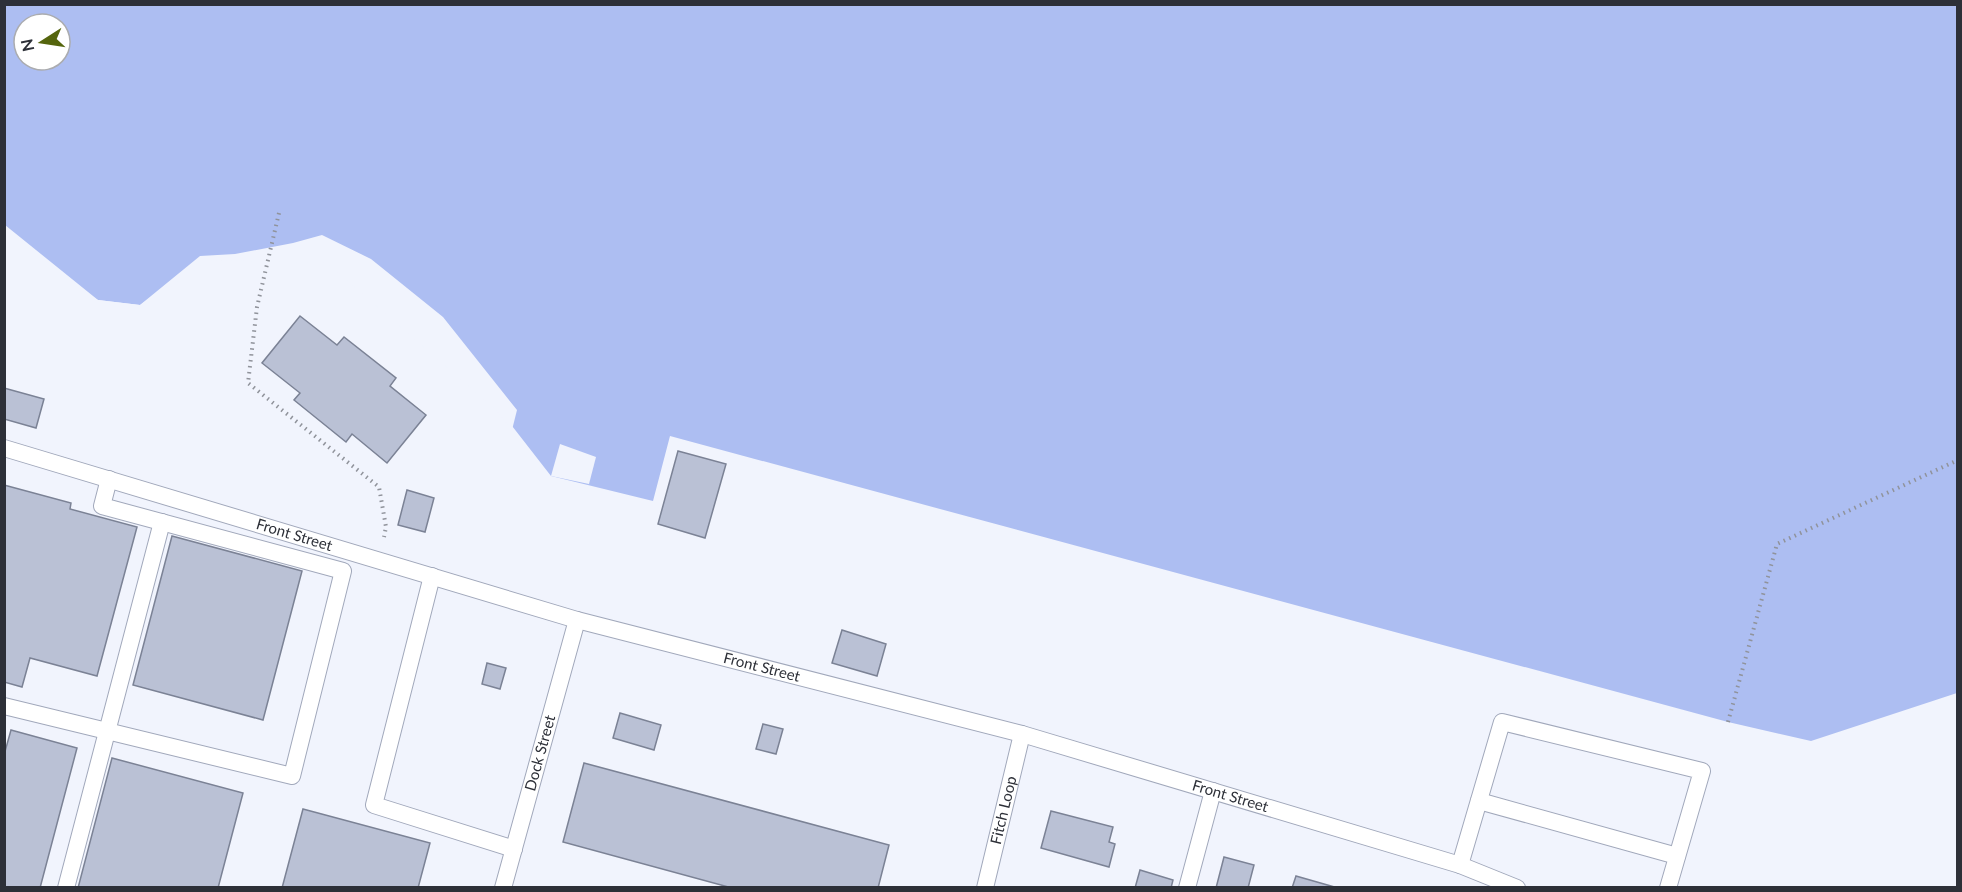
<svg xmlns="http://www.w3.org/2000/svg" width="1962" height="892" viewBox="0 0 1962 892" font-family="Lato,sans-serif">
<rect width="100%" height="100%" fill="#f1f4fd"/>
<!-- water -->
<path fill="#adbef2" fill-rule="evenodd" d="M 4,5 L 1957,5 L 1957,693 L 1811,741 L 1728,722 L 670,436 L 653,501 L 551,476 L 498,408 L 328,260 L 208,257 L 140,305 L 98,300 L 5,243 ZM 24,24 L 60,24 L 60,60 L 24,60 Z"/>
<!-- pier -->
<g fill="#f1f4fd">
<polygon points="5,225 98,300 140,305 200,256 235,254 293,243 322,235 371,259 443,317 517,410 512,430 496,410 327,263 209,260 140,308 96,303 4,247"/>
<polygon points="560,444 596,457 589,484 551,476"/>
</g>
<!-- building -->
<g fill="#bac1d5" stroke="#7b8295" stroke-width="1.5">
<polygon points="300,316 337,345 344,337 396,378 390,386 426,415 387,463 352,434 346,442 294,400 300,393 262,363"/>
<polygon points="4,388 44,399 36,428 4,419"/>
<polygon points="678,451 726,464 705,538 658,524"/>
<polygon points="4,485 71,503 70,509 137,527 97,676 30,658 22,687 4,682"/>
<polygon points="407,490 434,498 425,532 398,525"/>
<polygon points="172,536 302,571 263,720 133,685"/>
<polygon points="842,630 886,644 877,676 832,663"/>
<polygon points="487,663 506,668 500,689 482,684"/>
<polygon points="620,713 661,725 654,750 613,738"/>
<polygon points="763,724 783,729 776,754 756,749"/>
<polygon points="11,730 77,748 40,888 4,888 4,755"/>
<polygon points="112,758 243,793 218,888 78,888"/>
<polygon points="584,763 889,845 878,888 732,888 563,842"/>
<polygon points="303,809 430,843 418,888 282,888"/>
<polygon points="1051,811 1113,827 1109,842 1115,844 1109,867 1041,848"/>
<polygon points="1224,857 1254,865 1248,888 1216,888"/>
<polygon points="1140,870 1173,880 1171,888 1135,888"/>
<polygon points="1296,876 1338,888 1292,888"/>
</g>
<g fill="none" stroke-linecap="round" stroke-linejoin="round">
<!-- lane casing -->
<g stroke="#a1a8bb" stroke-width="18">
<g id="lane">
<path id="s1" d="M 4,448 L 577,620 L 1022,734 L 1460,865 L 1517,888"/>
<polyline points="432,576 374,805 514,849"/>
<polyline points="4,706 292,776 343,571 102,506 109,479"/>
<polyline points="1479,801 1677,856"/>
<polyline points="1460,865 1502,722 1702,771 1668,888"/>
<polyline points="66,888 162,522"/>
<path id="s2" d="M 503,888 L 577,620"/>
<path id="s3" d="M 985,888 L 1022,734"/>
<polyline points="1187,888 1213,791"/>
</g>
</g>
<!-- path -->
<g stroke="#90939b" stroke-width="4" stroke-dasharray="1.5 4.5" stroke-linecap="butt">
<polyline points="279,213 257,307 248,383 379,487 386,527 384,537"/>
<polyline points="1728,722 1777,544 1958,460"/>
</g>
<!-- lane -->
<use href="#lane" stroke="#fff" stroke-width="16"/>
</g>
<g text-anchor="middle" stroke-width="6" stroke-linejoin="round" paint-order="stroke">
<!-- street labels -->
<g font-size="15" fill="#2d3038" stroke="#fff">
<text dy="5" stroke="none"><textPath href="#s1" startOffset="303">Front Street</textPath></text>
<text dy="5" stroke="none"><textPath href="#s1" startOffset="789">Front Street</textPath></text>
<text dy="5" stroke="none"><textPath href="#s2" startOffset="140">Dock Street</textPath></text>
<text dy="5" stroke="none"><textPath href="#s1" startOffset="1275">Front Street</textPath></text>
<text dy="5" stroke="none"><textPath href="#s3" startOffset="80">Fitch Loop</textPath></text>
</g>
</g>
<!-- border -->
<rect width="1962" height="892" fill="none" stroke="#2d3038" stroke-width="12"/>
<!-- north arrow -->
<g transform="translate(42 42) rotate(258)"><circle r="28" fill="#ffffff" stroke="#abacaf" stroke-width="1.5"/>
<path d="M0-4.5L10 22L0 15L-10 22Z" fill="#55650d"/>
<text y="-9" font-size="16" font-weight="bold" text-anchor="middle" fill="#2d3038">N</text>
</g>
</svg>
